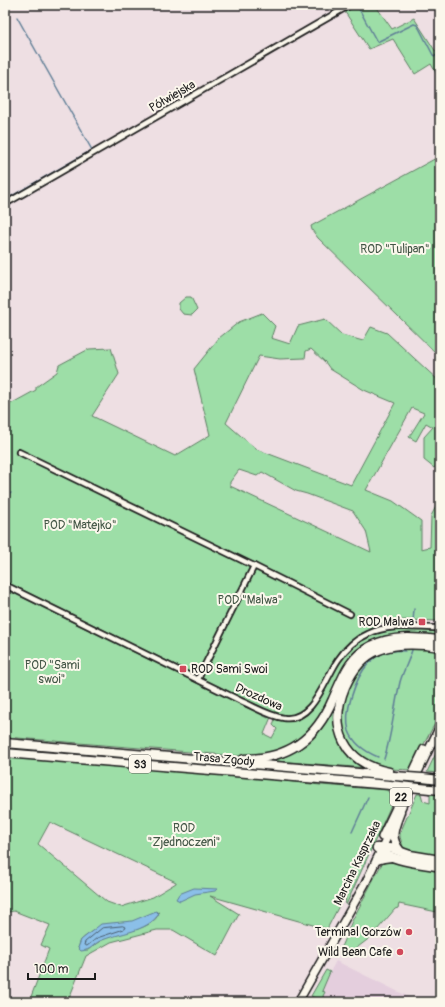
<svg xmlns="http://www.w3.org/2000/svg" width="445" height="1007" viewBox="0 0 445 1007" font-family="Pangolin,sans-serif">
<rect width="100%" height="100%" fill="#eedfe3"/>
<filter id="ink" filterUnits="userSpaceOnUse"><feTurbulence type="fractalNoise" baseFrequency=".025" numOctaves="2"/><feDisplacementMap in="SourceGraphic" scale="8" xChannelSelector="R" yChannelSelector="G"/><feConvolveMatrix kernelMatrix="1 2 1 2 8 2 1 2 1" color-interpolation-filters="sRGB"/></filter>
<g filter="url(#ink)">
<!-- built -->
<polygon fill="#e4cedd" points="336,961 411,998 409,1002 323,1002 316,998"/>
<!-- green -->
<g fill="#9ddea7" stroke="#5c7d62" fill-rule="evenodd">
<polygon points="353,5 375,5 392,29 414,18 436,52 440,50 440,80 431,64 415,74 393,39 369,49 343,9"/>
<polygon points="440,156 440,357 318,238 312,230 311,226"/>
<polygon points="186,297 191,297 197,310 192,315 183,314 179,309 179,303"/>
<path d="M 262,313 L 275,326 L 271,338 L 290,344 L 298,326 L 325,319 L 342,335 L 363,341 L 371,327 L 387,333 L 440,382 L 440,410 L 439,411 L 440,412 L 440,461 L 434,468 L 424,460 L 424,437 L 433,427 L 426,423 L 416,441 L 409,437 L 424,413 L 412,408 L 366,490 L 393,501 L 421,521 L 421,549 L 430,547 L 431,516 L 440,499 L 440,621 L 400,620 L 376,624 L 376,627 C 357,635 343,646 332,663 C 322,679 315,708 295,714 C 286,717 279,713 271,712 L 5,581 L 5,407 L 36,390 L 36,387 L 57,372 L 59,365 L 89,349 L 111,348 L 119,374 L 92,416 L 175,456 L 210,435 L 194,369 L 219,338 L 239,322 ZM 311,349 L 325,362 L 330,369 L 364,390 L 395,403 L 351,485 L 256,449 L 226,423 L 259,356 L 280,359 L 305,358 L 306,351 ZM 239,470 L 257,476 L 262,472 L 296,491 L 307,494 L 353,511 L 366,531 L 371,552 L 230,486 L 230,482 Z"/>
<path d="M 5,589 L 268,718 L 269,716 L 271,717 L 264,734 L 272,738 L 277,729 L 273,725 L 275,719 C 291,723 303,721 313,708 C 331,677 345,638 385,630 C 401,627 418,630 434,631 L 434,632 L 440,632 L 440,638 L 380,639 L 308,734 L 281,750 L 255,756 L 239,756 L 5,737 Z"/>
<path d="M 398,640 L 440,642 L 440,644 C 417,642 392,640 371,651 C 359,658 349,672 344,684 C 329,721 334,746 368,768 L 263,760 C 290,755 312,742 327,717 C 333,707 337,695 342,684 C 348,671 356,658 368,650 C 377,644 388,643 398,640 Z"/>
<path d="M 417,647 L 440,650 L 440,714 L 410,770 C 402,769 391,770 383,768 C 346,756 333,727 347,692 C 351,681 359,665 368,658 C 372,655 390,649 396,648 C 403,646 411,647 417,647 Z"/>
<polygon points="440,745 440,773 427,772"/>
<polygon points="5,746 390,780 388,781 5,750"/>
<path d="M 5,757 L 276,780 L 320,785 L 388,790 L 388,792 L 397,792 L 346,905 C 344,896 348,888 351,880 L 349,879 L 342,895 L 341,902 L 327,929 L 210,896 L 239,914 L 217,956 L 173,930 L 157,930 L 111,942 L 86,956 L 68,1001 L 70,1002 L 29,1002 L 49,949 L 41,945 L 50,925 L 14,911 L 8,912 L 6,916 L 6,927 L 5,926 ZM 50,822 L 176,882 L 176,883 L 153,897 L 121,907 L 107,902 L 38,844 ZM 159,912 C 155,930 120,932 106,938 C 99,941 93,946 88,950 L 79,949 L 78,948 L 81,940 L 92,931 L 114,933 Z"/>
<path d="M 417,794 L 421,794 L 423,801 L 430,803 L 430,794 L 440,795 L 440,858 L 402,849 C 404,844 399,839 400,833 Z"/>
<polygon points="386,862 391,862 440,869 440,909 438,909 437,912 399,904 398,908 395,909 371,937 354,950 348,950 341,947 352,921 381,865"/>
<polygon points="326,970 330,972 322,991 325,992 323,996 324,999 329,1002 323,1002 311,996"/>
</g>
<!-- water -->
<g fill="#8bbfe8" stroke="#5f7e96">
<polygon points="194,888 218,889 215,891 195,894 180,901 176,899 179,894"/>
<path d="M 156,911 L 159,914 C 145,933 121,932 100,941 C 92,945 92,950 81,951 L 78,948 L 81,940 L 101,924 L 132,921 Z"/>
</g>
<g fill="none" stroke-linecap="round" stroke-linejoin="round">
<!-- shore -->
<polygon stroke="#485d6e" stroke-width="1" points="123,926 125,927 124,929 97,938 87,946 84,945 85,942 102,928"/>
<!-- stream -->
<g stroke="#5f7e96" stroke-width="1.5">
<polyline points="358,7 377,42 414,24 417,25 419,28 433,55 435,56 440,54"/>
<polyline points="5,200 92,150 17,17"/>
<polyline points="5,497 11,493"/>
<polyline points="413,622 414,609"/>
<path d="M 378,757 C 366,752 354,744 349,731 C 346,720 348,708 351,698 C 359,671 373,647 405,651"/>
<path d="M 384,759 C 392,734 394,708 400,682 C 403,671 409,661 412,650"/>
<polyline points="352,832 368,797"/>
</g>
<!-- minor casing -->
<g stroke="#1c1c1c" stroke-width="8">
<g id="minor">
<polyline points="5,204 350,5"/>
<polyline points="19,452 254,566"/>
<path d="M 5,585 L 241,701 C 255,707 269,716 284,718 C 313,722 325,679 338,660 C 346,648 356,639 368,634 C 390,623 416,628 440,628"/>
<polyline points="198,679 254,566 350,614"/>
</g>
</g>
<!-- primary casing -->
<g stroke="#1c1c1c" stroke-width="10">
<g id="primary">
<polyline points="382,837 424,749"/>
<polyline points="298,1002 365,884 440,726"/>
</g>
</g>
<!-- motorway casing -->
<g stroke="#1c1c1c" stroke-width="11">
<g id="motorway">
<polyline points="5,743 394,776"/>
<polyline points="5,753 390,785"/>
<path d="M 244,759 C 288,759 316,739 333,699 C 343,677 349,657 371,646 C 393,635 417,638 440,640"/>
<path d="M 389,772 C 344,763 328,728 345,687 C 352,671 363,656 379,650 C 398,642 421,644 440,647"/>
<polyline points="422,778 440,780"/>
<polyline points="430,789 440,790"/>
<path d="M 400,812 C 394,828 389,837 400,851"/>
<path d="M 377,848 C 385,860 425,864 440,867"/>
<polyline points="377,848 390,848 410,855 440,860"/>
<polyline points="377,860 384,858 391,857"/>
</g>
</g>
<!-- minor -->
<use href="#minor" stroke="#fbf7ec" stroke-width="4.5"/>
<!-- primary -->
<use href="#primary" stroke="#fbf7ec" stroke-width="7"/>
<!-- motorway -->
<use href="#motorway" stroke="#fbf7ec" stroke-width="8"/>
<!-- motorway-bridge casing -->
<g stroke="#1c1c1c" stroke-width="11" stroke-linecap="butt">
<g id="motorway-bridge">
<polyline points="394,776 422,778"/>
<polyline points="390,785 430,789"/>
</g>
</g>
<!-- motorway-bridge -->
<use href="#motorway-bridge" stroke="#fbf7ec" stroke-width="8"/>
</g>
</g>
<!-- markers -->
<g fill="#d1495b" stroke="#fbf7ec" stroke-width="1.5">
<rect x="418" y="618" width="8" height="8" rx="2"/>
<rect x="179" y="665" width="8" height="8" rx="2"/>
<circle cx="409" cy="932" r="4"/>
<circle cx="400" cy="952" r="4"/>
</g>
<g text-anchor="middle" stroke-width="4" stroke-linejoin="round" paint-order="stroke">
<!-- shield labels -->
<g fill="#fbf7ec" stroke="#5f5e5a" stroke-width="1">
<rect x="129" y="755" width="22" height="18" rx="3"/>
<rect x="390" y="788" width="22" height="18" rx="3"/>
</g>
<g font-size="11" font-weight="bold" fill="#1c1c1c">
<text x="140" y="768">S3</text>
<text x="401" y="801">22</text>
</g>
<!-- street labels -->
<g font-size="12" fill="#1c1c1c" stroke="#fbf7ec">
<text transform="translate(172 96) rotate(-30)" y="4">Półwiejska</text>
<text transform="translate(259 697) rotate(24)" y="4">Drozdowa</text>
<text transform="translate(224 759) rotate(5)" y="4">Trasa Zgody</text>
<text transform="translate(357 863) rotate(-64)" y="4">Marcina Kasprzaka</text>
</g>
<!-- park labels -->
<g font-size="12" fill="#435646" stroke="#fbf7ec">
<text x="395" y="253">ROD "Tulipan"</text>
<text x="80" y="529">POD "Matejko"</text>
<text x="250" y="604">POD "Malwa"</text>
<text x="52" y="669">POD "Sami<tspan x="52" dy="14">swoi"</tspan></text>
<text x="184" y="832">ROD<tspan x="184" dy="14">"Zjednoczeni"</tspan></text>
</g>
<!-- poi labels -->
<g font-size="12" fill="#1c1c1c" stroke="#fbf7ec" text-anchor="end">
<text x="414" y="626">ROD Malwa</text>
<text x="191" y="673" text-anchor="start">ROD Sami Swoi</text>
<text x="401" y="936">Terminal Gorzów</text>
<text x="392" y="956">Wild Bean Cafe</text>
</g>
</g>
<!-- margin -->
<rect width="445" height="1007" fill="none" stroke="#fbf7ec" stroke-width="20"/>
<rect x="10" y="10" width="425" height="987" fill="none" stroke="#1c1c1c" stroke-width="1.5" filter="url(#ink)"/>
<!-- scale -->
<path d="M28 973v6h67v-6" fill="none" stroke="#1c1c1c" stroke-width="2"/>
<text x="34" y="973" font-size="12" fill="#1c1c1c" stroke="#fbf7ec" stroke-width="3" paint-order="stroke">100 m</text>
</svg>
